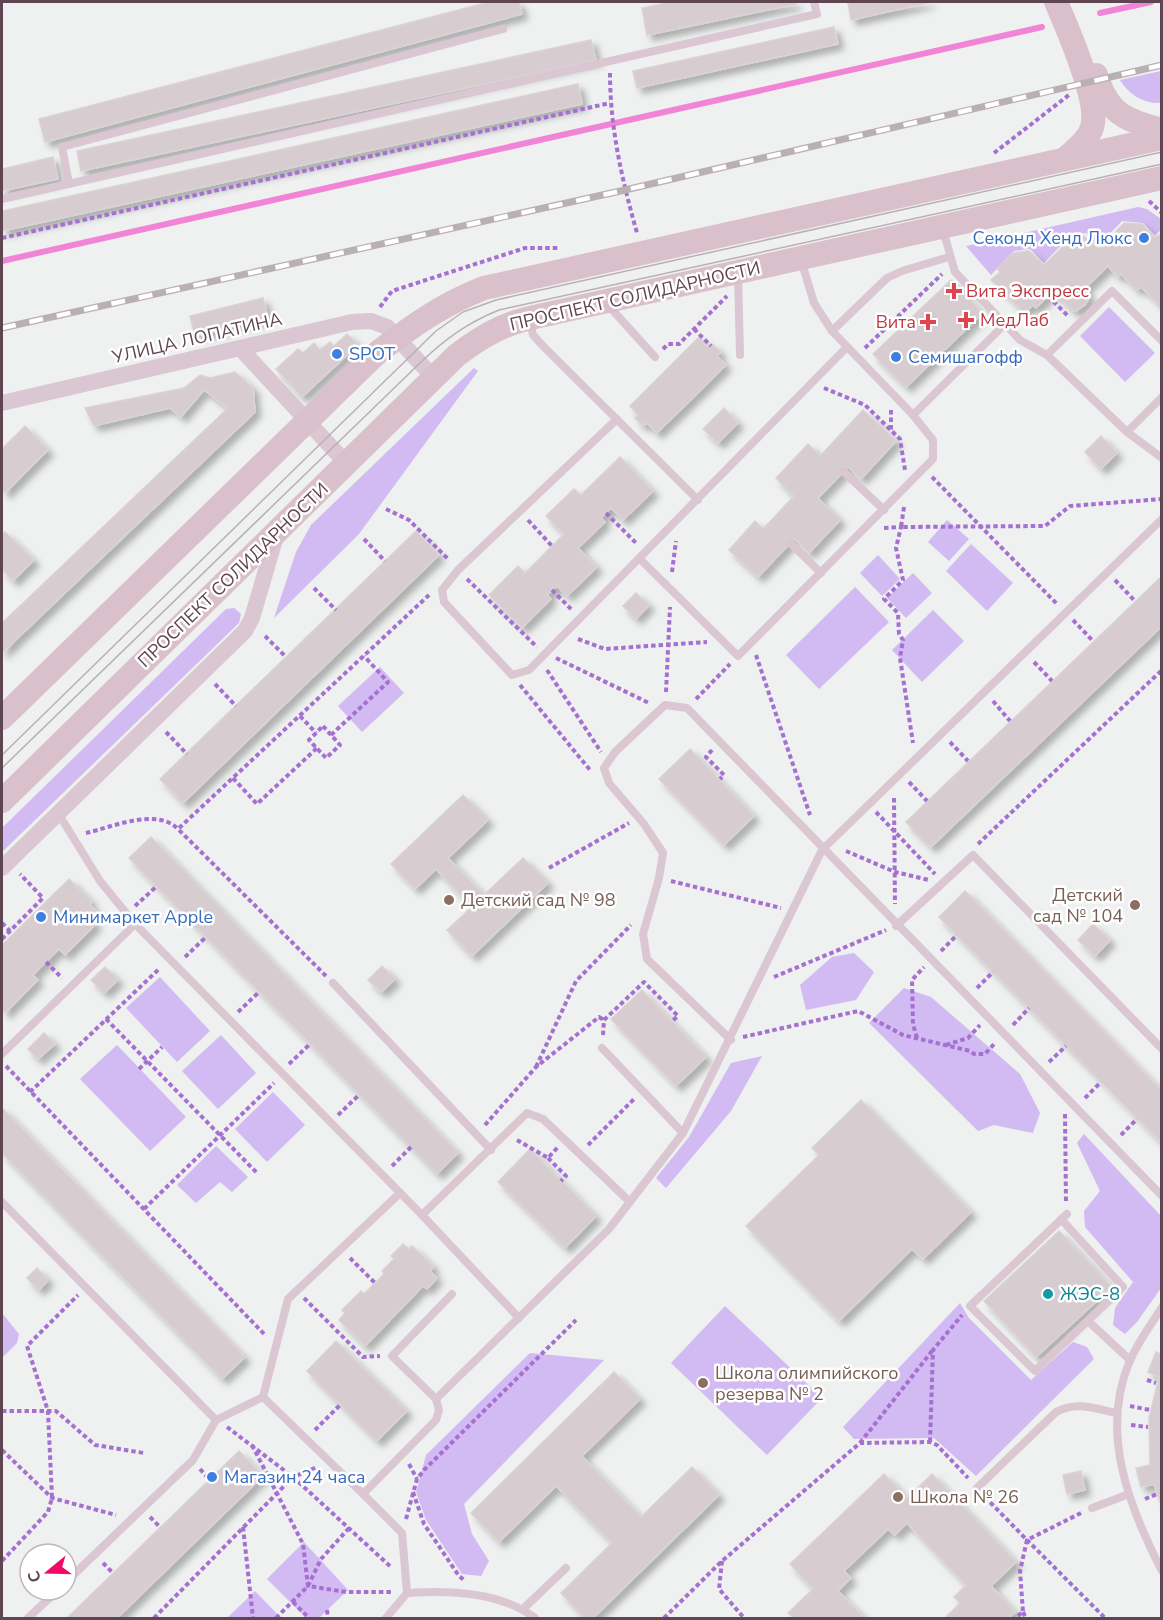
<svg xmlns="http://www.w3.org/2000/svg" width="1163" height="1620" viewBox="0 0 1163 1620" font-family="'Nunito Sans',sans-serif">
<defs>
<filter id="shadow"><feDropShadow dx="5.5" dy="5.5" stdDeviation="3" flood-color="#0004"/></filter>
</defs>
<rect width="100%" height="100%" fill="#eef1ef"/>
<!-- green -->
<g fill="#d2baf2">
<path d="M 1161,71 L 1161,103 C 1144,104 1129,95 1120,80 Z"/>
<polygon points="1138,207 1147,209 1161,219 1161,230 1155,235 1143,223 1122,221 1098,246 1086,233 1071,235 1044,263 1030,249 1014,251 991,275 966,246"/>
<polygon points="1109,307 1155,353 1125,382 1080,336"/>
<polygon points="474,368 478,371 359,534 274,618 296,552 311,525"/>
<polygon points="947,520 969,539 949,561 928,542"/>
<polygon points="971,544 1013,583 987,611 946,571"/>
<polygon points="878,555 900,579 882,596 860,573"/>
<polygon points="913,573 932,593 906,618 887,598"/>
<polygon points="855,587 889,622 819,689 786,655"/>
<polygon points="234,608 241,614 239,623 2,852 2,828 226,609"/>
<polygon points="933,610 964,641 922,682 892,650"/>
<polygon points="380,667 404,693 362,732 338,706"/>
<polygon points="854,953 874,972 856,1000 806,1010 800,985 832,957"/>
<polygon points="160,977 210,1031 177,1062 126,1008"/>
<polygon points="904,988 931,997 1020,1074 1040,1113 1033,1133 994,1125 978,1131 869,1023"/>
<polygon points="221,1035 256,1073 218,1109 182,1071"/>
<polygon points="117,1045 186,1117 150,1151 80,1079"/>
<polygon points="762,1056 731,1111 666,1188 656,1178 689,1137 731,1063"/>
<polygon points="273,1092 305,1125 267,1162 235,1129"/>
<polygon points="1084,1134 1161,1216 1161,1288 1137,1322 1125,1334 1113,1325 1115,1308 1133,1282 1085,1227 1084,1211 1100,1191 1077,1143"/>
<polygon points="216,1146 248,1177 232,1192 220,1182 196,1203 177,1185"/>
<polygon points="960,1303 969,1318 1031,1380 1073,1342 1087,1347 1094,1359 976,1476 934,1438 854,1439 843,1427"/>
<polygon points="725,1306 822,1398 767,1455 671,1363"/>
<polygon points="2,1313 19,1334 17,1343 2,1358"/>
<polygon points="530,1353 604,1360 464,1504 472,1534 489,1561 481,1576 462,1574 426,1520 416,1492 426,1455"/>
<polygon points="304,1542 348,1590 319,1618 306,1618 267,1579"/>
<polygon points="255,1591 281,1618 227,1618 251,1595"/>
</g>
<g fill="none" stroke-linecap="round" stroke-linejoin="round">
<!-- stream -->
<g stroke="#f284d7" stroke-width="6">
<polyline points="1100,13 1151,2"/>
<polyline points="2,261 1042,27"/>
</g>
</g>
<!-- building -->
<g fill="#d7cdd0" stroke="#dbd2d4" stroke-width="1.5" filter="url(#shadow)">
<polygon points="489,2 519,2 522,14 45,142 39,119"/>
<polygon points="671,2 795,2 796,4 647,35 642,8"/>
<polygon points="856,2 931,2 851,20 848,3"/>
<polygon points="834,27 838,44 637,88 633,71"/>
<polygon points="591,40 596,60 81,171 77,151"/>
<polygon points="578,84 582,104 2,231 2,211"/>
<polygon points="53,157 58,179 2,191 2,169"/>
<polygon points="1124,223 1142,224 1155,237 1162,234 1162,307 1141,287 1137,290 1121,274 1118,277 1108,266 1085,288 1090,297 1085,305 1076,311 1073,311 1053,291 1036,308 1033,305 1025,313 991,280 1000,272 997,269 1013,253 1029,251 1044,265 1072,238 1084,236 1099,249"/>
<polygon points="951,280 983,313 906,387 873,354"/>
<polygon points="263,298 268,318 195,336 190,316"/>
<polygon points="347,334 358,345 302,397 276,369 298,349 303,353 314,343 320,350 330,342 334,346"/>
<polygon points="699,337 709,347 712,344 721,352 717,356 726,365 657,433 647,423 643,426 635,418 638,415 630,406"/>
<polygon points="235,372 253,388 255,412 2,653 2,623 228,408 204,390 181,417 170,408 94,426 85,408 184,388 200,375 210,378"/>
<polygon points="724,408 738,423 718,443 703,429"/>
<polygon points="863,410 896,441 861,479 848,467 818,498 840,520 809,553 794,539 758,577 729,550 755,521 763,529 794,496 776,478 808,444 820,456"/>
<polygon points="25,426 48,450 5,493 2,489 2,449"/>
<polygon points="1101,436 1117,453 1101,469 1085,452"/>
<polygon points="620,457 653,491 623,520 611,508 601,518 605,522 578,548 597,567 567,596 557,586 547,595 551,599 522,628 489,595 518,566 525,573 564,534 546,516 574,489 581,495"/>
<polygon points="416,531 439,555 183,803 160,779"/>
<polygon points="5,532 34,560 13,581 2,569 2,535"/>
<polygon points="1162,576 1162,626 931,847 906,822"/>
<polygon points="636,593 649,605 636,619 623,606"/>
<polygon points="690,749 754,816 724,845 659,779"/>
<polygon points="463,795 488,820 448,858 484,895 523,858 548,883 472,956 447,930 472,907 436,869 415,889 391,864"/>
<polygon points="151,837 458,1153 437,1174 129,858"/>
<polygon points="69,879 92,902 89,904 96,911 90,918 96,924 65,955 59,949 33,975 38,980 5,1013 2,1009 2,945"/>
<polygon points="965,891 1162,1091 1162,1143 939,917"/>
<polygon points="1093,924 1110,940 1095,956 1078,940"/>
<polygon points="382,966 395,979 381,992 368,980"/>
<polygon points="105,967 118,980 104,993 91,980"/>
<polygon points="642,990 706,1057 676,1086 611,1019"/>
<polygon points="44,1033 55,1044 38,1059 28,1049"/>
<polygon points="861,1100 971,1212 923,1259 912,1249 839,1321 746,1226 819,1155 812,1148"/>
<polygon points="2,1108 245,1357 222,1379 2,1153"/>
<polygon points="530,1149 596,1216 565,1248 498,1182"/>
<polygon points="1059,1231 1112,1287 1036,1357 984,1301"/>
<polygon points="403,1244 409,1249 412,1246 434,1267 430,1271 437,1278 427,1289 423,1286 365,1346 339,1320 345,1313 342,1310 361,1291 364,1294 384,1274 382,1271 394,1259 391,1256"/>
<polygon points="37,1268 48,1280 39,1290 27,1278"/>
<polygon points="336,1341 407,1411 377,1441 307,1371"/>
<polygon points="1156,1352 1162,1355 1162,1507 1154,1484 1141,1487 1136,1468 1150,1465 1149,1418 1159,1377 1148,1372"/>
<polygon points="614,1372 640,1399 582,1456 641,1517 692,1467 719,1495 593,1618 585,1618 561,1593 612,1543 556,1486 499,1542 471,1513"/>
<polygon points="239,1451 263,1476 117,1618 67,1618"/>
<polygon points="1081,1471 1085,1490 1067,1494 1063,1475"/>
<polygon points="884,1474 907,1498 932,1474 1016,1562 991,1586 1015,1612 1008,1618 945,1618 960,1603 954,1597 966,1585 907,1523 895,1535 888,1529 844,1571 851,1578 838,1591 864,1618 794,1618 788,1613 813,1589 790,1564"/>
</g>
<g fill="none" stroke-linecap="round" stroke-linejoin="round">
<!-- path -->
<g stroke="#a570d2" stroke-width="4" stroke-dasharray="4.5 3" stroke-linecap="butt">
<path d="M 610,73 C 610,128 622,180 637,233"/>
<polyline points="994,153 1069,95"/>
<polyline points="1149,201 1162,213"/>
<polyline points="2,238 610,103"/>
<polyline points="1048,296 1069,317"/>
<polyline points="380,307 392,291 525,248 559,248"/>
<polyline points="694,329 711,346"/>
<polyline points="865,348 942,274"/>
<polyline points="663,349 668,344 679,344 727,296"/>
<polyline points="943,352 951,359"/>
<polyline points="824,388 865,405 900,439 905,470"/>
<polyline points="891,410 891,430"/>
<polyline points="932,477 1057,604"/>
<polyline points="904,507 901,527 1045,526 1070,506 1162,499"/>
<polyline points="386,509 409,520 449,560"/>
<polyline points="606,513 637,544"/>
<polyline points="528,520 552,546"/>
<polyline points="884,528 901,527 896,548 903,580 884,599 898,613 899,634 903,640 900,658 913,743"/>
<polyline points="364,539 385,561"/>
<polyline points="672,572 676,541"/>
<polyline points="467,579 537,647"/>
<polyline points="1115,580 1135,601"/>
<polyline points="314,588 336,610"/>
<polyline points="552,590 573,611"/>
<polyline points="1073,620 1093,641"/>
<polyline points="265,636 286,657"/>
<polyline points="578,639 605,649 707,642"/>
<polyline points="756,655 810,815"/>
<polyline points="556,658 649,703"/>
<polyline points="1034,662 1052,681"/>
<polyline points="547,670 601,752"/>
<polyline points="215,684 236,706"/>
<polyline points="520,685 590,770"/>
<polyline points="666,692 670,607"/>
<polyline points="696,699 730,664"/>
<polyline points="993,701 1010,721"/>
<polyline points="300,716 316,733"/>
<polygon points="323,726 340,745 326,758 309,740"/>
<polyline points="166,732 187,754"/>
<polyline points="331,735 388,682 364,656"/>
<polyline points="950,742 968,761"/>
<polyline points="712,750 706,757 724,775 720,779"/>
<polyline points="233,778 257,804 317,748"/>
<polyline points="909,782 927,801"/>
<polyline points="894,798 895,904"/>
<polyline points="876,812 935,874"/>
<path d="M 86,833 C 113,827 156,807 178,829"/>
<polyline points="978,844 1162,670"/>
<polyline points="846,851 895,872 929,880"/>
<polyline points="549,868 629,823"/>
<polyline points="671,881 781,908"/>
<polyline points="135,906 157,886"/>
<polyline points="2,923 10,931"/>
<polyline points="2,939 43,898 20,874"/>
<polyline points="941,951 957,935"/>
<polyline points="185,957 206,937"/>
<polyline points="46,962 62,978"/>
<polyline points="326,976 178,829 429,595"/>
<polyline points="774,977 886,930"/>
<polyline points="977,988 993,972"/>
<polyline points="238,1012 259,992"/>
<polyline points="106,1019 258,1174"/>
<polyline points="1013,1025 1029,1008"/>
<polyline points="603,1035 604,1020 644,982 678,1016 672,1021"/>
<polyline points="743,1037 858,1011 903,1035 970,1051 974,1054 985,1054 995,1043"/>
<polyline points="917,1038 913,1024 912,980 924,967"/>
<polyline points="946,1045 968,1038 980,1025"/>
<polyline points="1049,1062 1066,1046"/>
<polyline points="289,1064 310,1044"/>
<polyline points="6,1066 265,1335"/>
<polyline points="536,1067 576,981 631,925"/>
<polyline points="139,1069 162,1047"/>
<polyline points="30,1092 160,968"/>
<polyline points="1085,1098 1101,1082"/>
<polyline points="1065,1114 1066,1202"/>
<polyline points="338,1115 359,1095"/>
<polyline points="485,1125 536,1067 599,1017 604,1020"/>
<polyline points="1121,1135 1137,1119"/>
<polyline points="517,1140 548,1158 558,1147"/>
<polyline points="588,1145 634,1099"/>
<polyline points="548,1158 566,1176 561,1181"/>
<polyline points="392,1166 411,1147"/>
<polyline points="144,1209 274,1083"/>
<polyline points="350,1258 375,1283"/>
<polyline points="304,1298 363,1357 380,1356"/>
<polyline points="1147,1380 1156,1383"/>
<polyline points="1130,1406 1150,1410"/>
<polyline points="2,1411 56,1411 95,1445 144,1453"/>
<polyline points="1131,1425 1148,1427"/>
<polyline points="227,1427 293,1477 392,1568"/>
<polyline points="315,1430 340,1405"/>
<polyline points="930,1442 933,1350 962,1315"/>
<polyline points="860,1443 932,1351"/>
<polyline points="252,1445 303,1544 308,1586 346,1592 391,1592"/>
<polyline points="2,1450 52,1498 116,1515"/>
<polyline points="409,1464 417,1479"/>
<polyline points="200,1469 209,1479"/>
<polyline points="413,1492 424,1524 459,1576 464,1580"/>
<polyline points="985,1497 1027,1540 1020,1571 1023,1612 1015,1618"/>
<polyline points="1145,1499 1157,1494"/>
<polyline points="1081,1513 1027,1540 1105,1618"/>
<polyline points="150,1517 160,1527"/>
<polyline points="406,1519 417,1479 424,1470 576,1320"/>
<polyline points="243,1527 253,1618"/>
<polyline points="2,1561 48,1512 52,1498 48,1411 27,1346 78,1295"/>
<polyline points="722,1561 719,1589 744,1618"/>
<polyline points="103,1563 113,1573"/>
<polyline points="293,1602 309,1618"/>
<polyline points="327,1610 328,1618"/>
<polyline points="1023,1612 1026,1618"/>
<polyline points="154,1618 293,1477 317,1467"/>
<polyline points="276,1618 308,1586 321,1559 349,1528"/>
<polyline points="664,1618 722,1561 860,1443 930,1442 937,1445 968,1478"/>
</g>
<!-- lane -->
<g stroke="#dac7d1" stroke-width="8">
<polyline points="69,184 62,147 503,29"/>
<polyline points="2,199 817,14 814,2"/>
<polyline points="943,230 955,272 1005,324 1020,340 1047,355 1127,432 1162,458"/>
<polyline points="801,260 814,303 832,331 913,415 1005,324"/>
<polyline points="738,275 740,355"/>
<polyline points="607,304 655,357"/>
<polyline points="530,321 533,335 543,346 698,500"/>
<polyline points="832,331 887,278 902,271 949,257"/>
<polyline points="1047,355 1112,291 1162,341"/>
<polyline points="617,419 458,570 442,590 444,602 512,675 529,670 847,347"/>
<polyline points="1127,432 1162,397"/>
<polyline points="843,471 884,510"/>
<polyline points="790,543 821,573"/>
<polyline points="640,559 738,656 933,459 933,440 913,415"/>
<polyline points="58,813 100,881 135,924 422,1215"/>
<polyline points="896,926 973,855 1162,1049"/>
<polyline points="333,983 491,1150"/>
<polyline points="731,1040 647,959 643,934 659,878 663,853 644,824 609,783 604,768 615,752 665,705 687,708 1162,1196"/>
<polyline points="602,1048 683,1133"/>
<polyline points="2,1054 135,924"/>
<polyline points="2,1202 216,1420 263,1397 363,1494"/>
<polyline points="1061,1219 1123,1287 1035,1371 970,1306 1067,1214"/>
<path d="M 1162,1307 C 1151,1325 1137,1343 1129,1363 C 1100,1433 1129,1507 1162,1571"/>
<polyline points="519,1318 422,1215 527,1113 543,1119 630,1202"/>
<polyline points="1088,1321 1130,1360"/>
<polyline points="263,1397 288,1299 400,1193"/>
<polyline points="436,1399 392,1356 452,1294"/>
<path d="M 977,1488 L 1056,1412 C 1076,1401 1094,1408 1116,1413"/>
<polyline points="1092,1508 1129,1494"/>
<polyline points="66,1582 193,1460 216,1420"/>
<path d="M 407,1593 C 448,1590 501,1592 535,1618"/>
<polyline points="523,1609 566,1568"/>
<polyline points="28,1618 58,1590"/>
<polyline points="386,1618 407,1593 402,1533 363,1494 436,1420 439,1410 436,1399 609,1229 683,1133 822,850 1162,519"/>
</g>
<!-- street -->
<g stroke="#dac7d1" stroke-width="16">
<polyline points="240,348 346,463"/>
<polyline points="2,403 352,322 371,321 387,327 434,378"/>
<polyline points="2,868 245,631 252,618 277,533"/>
</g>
<!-- secondary -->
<g stroke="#d9c0cb" stroke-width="24">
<path d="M 1056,2 C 1067,27 1097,97 1093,123 C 1091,138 1076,149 1065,159"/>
<path d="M 1096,75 C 1108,113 1124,120 1162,130"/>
<path d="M 2,718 L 376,354 C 410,327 443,304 484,288 L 1162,138"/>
<path d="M 2,801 L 457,355 C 481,337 501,325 530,318 L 1162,178"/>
</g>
<!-- tram -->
<g stroke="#bab0b4" stroke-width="1.5">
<polyline points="2,755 436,331 463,312 496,300 1162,152"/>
<path d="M 2,768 L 420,363 C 445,339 467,323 499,310 L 1162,164"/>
</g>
<!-- rail casing -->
<g stroke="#bab0b4" stroke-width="7">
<polyline id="rail" points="2,328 625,190 1162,65"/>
</g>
<!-- rail -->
<use href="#rail" stroke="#fff" stroke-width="4.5" stroke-dasharray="14" stroke-linecap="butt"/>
</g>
<!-- markers -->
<g fill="#3f7fe0" stroke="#fff" stroke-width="2">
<circle cx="1144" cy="238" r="6"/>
<circle cx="337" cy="354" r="6"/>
<circle cx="896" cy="357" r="6"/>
<circle cx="41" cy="917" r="6"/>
<circle cx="212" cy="1477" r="6"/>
</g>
<g fill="#e0444e" stroke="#fff" stroke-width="2">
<path d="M951 282h6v6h6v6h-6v6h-6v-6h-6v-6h6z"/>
<path d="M963 311h6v6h6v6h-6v6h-6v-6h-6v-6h6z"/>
<path d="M925 313h6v6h6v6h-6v6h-6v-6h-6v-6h6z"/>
</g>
<g fill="#8d6e63" stroke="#fff" stroke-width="2">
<circle cx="449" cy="900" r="6"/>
<circle cx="1135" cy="905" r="6"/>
<circle cx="703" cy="1383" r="6"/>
<circle cx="898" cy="1497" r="6"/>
</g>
<circle fill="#0f9aa8" stroke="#fff" stroke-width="2" cx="1048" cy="1294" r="6"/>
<g text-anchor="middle" stroke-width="5" stroke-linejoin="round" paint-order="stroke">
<!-- shop labels -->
<g font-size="18" fill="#366cbe" stroke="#fff" text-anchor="start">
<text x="1132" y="244" text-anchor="end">Секонд Хенд Люкс</text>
<text x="349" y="360">SPOT</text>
<text x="908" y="363">Семишагофф</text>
<text x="53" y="923">Минимаркет Apple</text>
<text x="224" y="1483">Магазин 24 часа</text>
</g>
<!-- health labels -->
<g font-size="18" fill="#be3a42" stroke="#fff" text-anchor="start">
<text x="966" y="297">Вита Экспресс</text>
<text x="980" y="326">МедЛаб</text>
<text x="916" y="328" text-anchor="end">Вита</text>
</g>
<!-- street labels -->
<g font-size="18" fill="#5e4551" stroke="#fff">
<text transform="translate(635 296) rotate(-13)" y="6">ПРОСПЕКТ СОЛИДАРНОСТИ</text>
<text transform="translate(197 338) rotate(-13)" y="6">УЛИЦА ЛОПАТИНА</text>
<text transform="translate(233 575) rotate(-44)" y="6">ПРОСПЕКТ СОЛИДАРНОСТИ</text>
</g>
<!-- education labels -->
<g font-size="18" fill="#785e54" stroke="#fff" text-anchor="start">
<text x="1123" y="901" text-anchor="end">Детский<tspan x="1123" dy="21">сад № 104</tspan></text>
<text x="461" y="906">Детский сад № 98</text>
<text x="715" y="1379">Школа олимпийского<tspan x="715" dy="21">резерва № 2</tspan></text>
<text x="910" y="1503">Школа № 26</text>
</g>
<!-- culture labels -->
<g font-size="18" fill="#0d838f" stroke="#fff" text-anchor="start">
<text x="1060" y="1300">ЖЭС-8</text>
</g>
</g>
<!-- border -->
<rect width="1163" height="1620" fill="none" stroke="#5e4551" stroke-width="6"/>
<!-- north arrow -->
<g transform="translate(48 1572) rotate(251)"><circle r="28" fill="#ffffff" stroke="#bfb5b9" stroke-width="1.5"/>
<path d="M0-4.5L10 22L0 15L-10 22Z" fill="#ed0d67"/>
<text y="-9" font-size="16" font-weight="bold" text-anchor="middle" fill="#5e4551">С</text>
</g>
</svg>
